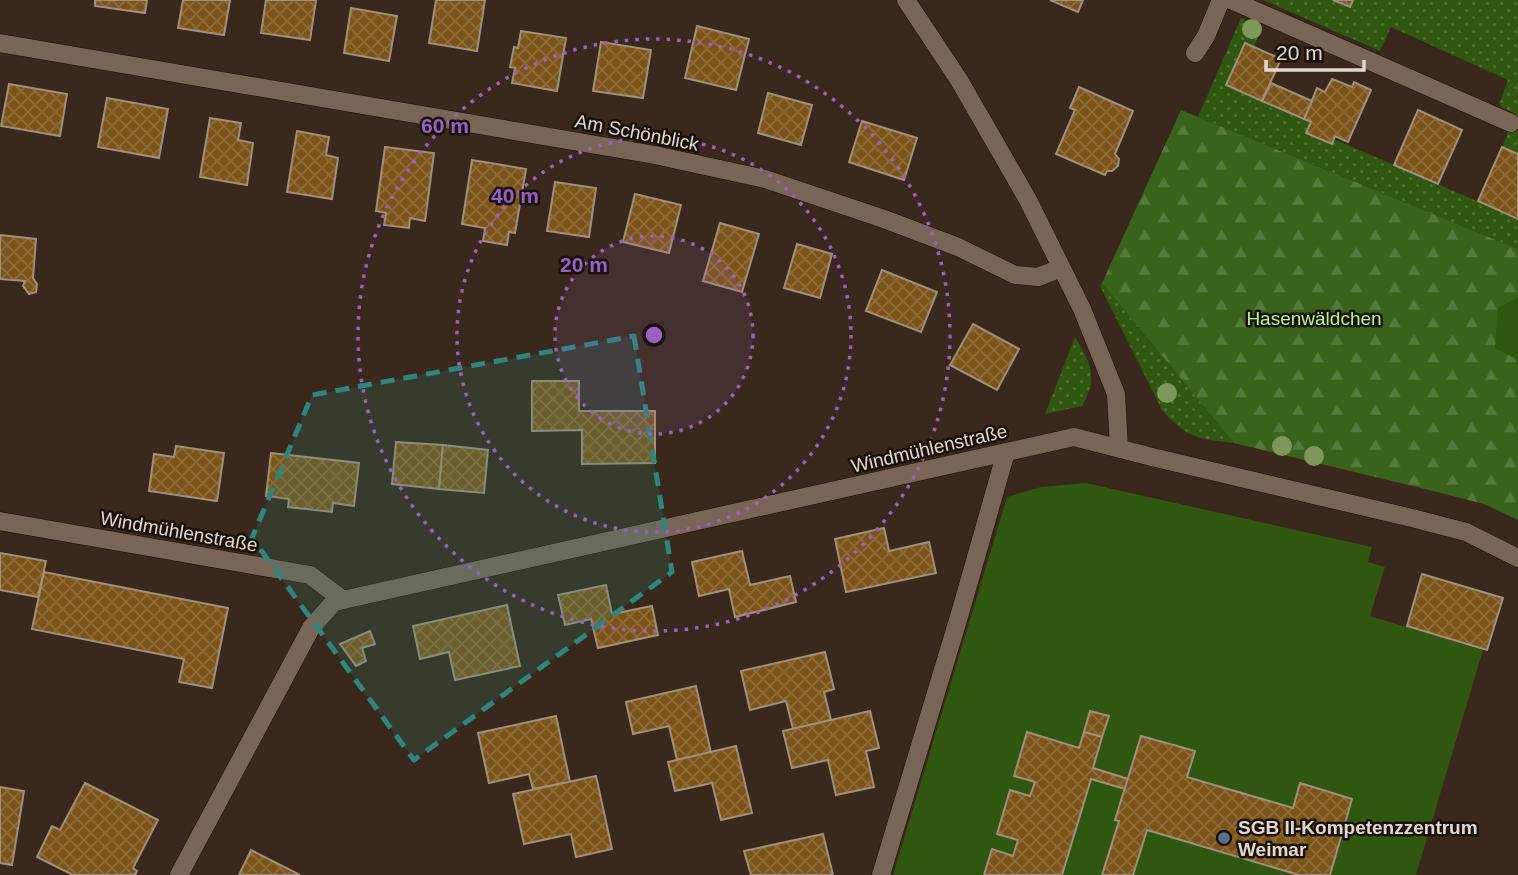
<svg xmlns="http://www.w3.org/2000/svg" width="1518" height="875" viewBox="0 0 1518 875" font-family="Arial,sans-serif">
<defs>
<pattern id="grass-dots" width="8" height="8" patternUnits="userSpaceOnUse" patternTransform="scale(1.75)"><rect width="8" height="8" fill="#2f570f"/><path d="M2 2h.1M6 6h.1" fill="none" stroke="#4d6e31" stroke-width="1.8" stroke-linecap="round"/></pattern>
<pattern id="forest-firs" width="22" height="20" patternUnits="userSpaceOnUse" patternTransform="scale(1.75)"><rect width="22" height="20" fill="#39631b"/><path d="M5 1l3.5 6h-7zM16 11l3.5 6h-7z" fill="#55793b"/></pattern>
<pattern id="building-cross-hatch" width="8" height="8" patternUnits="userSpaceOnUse" patternTransform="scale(1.75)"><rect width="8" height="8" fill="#7c5419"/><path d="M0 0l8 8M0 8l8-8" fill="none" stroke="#8e6c39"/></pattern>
</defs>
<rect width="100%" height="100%" fill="#39281b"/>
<!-- grass -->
<g fill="url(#grass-dots)">
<polygon points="1263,0 1518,0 1518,153 1502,147 1516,114 1503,108 1499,104 1508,80 1391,27 1380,51"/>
<polygon points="1241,18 1262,27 1254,47 1245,43 1226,85 1311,122 1332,143 1334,139 1518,219 1518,249 1198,117"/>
<path d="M 1102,283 L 1234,443 C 1197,439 1187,438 1162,410 L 1100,286 Z"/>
<path d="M 1075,337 C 1091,363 1098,379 1082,406 L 1045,414 Z"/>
</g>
<!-- forest -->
<polygon fill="url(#forest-firs)" points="1181,110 1518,249 1518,520 1484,504 1417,487 1234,443 1102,283"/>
<!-- park -->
<g fill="#2f570f">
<polygon points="1518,297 1518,360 1495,348 1498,308"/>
<polygon points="1086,483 1372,547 1368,562 1385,567 1370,616 1483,650 1416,875 893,875 1007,497 1041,487"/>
</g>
<!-- building -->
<g fill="url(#building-cross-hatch)" stroke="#9f8f7b" stroke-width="2">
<polygon points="95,0 147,0 145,13 95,6"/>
<polygon points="183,0 230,0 224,35 178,28"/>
<polygon points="266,0 316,0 310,40 261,33"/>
<polygon points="436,0 485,0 477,51 429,43"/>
<polygon points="1050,0 1083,0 1078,12"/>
<polygon points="1333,0 1353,0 1350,7"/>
<polygon points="351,8 397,16 389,61 344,53"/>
<polygon points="697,26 749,39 736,90 685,78"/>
<polygon points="521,31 566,38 557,91 512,83 515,68 510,67 514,47 518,48"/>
<polygon points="601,42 651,50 643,98 593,91"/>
<polygon points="1245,43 1281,59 1262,101 1226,85"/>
<polygon points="1332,79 1352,87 1354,82 1371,90 1348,142 1335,136 1332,144 1306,133 1311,122 1304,119 1317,88 1325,92"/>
<polygon points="1271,83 1312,101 1304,119 1262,101"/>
<polygon points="9,84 67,94 60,136 1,126"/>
<polygon points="1079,87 1133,111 1115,154 1119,159 1118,166 1112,171 1107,171 1105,175 1056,154 1075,110 1070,108"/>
<polygon points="768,93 812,105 801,145 758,133"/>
<polygon points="107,98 168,109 159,158 98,147"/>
<polygon points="1418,110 1462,130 1438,184 1394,165"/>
<polygon points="210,118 241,123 238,140 253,143 247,185 200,177"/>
<polygon points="862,121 917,138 904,180 849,162"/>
<polygon points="297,131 329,137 326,155 338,158 332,199 287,192"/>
<polygon points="385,147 434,153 425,221 410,218 409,228 384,225 386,213 376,211"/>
<polygon points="1502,147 1518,154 1518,219 1478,201"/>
<polygon points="472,160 526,169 515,233 509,232 507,245 483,241 485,228 462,224"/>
<polygon points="555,182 596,188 589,237 547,231"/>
<polygon points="635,194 681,205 669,253 623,242"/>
<polygon points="720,223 759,234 742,292 703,281"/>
<polygon points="0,235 36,239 33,278 37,284 36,292 29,294 23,286 25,281 0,279"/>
<polygon points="797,244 832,254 820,298 784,288"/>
<polygon points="882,270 937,292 921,332 866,311"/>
<polygon points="973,324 1019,349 997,390 950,365"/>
<polygon points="532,381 579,381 579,411 655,411 655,463 582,464 582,430 532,431"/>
<polygon points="396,442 443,445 439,489 392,484"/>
<polygon points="443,445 488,450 484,493 439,489"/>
<polygon points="176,446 224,453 217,501 149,491 154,454 174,457"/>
<polygon points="271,453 359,463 354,506 333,503 332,512 288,507 289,499 266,496"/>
<polygon points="884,528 889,551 929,542 936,573 846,592 835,539"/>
<polygon points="742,551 750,585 790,576 796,602 735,617 729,589 699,596 692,562"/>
<polygon points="0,553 46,561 38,597 0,590"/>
<polygon points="44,572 228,608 212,688 179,682 184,659 32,629"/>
<polygon points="1422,574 1503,598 1487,650 1407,626"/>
<polygon points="606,585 612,614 652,606 658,635 598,648 591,619 565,625 558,595"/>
<polygon points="507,605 520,666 455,680 449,652 420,659 413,626"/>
<polygon points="370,631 375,644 362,648 366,661 356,666 340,644"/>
<polygon points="825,652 834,689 824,692 831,720 793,729 786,701 750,710 741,671"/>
<polygon points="696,686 711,753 677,760 669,726 633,734 626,702"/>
<polygon points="870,711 879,748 866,751 874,787 836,795 828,760 792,768 783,731"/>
<polygon points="1090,711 1109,716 1102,737 1084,732"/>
<polygon points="556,716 570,782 533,789 529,774 489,783 478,733"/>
<polygon points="1027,732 1079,748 1084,732 1102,737 1093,768 1128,779 1125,789 1091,779 1062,875 984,875 992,849 1013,856 1018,840 997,834 1010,790 1030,796 1035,782 1014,776"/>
<polygon points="1141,736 1195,751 1187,777 1293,808 1300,783 1352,799 1330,875 1299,875 1147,830 1133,875 1102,875 1119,821 1115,820"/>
<polygon points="736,746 752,813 721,820 712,783 675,791 668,762"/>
<polygon points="596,776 612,849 576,857 571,834 524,844 513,794"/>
<polygon points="85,783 158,820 133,868 137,871 135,875 73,875 37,857 52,826 60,830"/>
<polygon points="0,787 24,791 12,865 0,863"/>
<polygon points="823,834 833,875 751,875 744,851"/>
<polygon points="251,850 300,875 239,875"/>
</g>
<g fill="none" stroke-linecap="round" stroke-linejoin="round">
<!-- lane casing -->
<g stroke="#201005" stroke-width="19">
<g id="lane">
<polyline points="1231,0 1511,123"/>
<polyline points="881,875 961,610 1006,452"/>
</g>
</g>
<!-- street casing -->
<g stroke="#201005" stroke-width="19">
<g id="street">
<polyline points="906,0 959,80 1028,200 1082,309 1116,394 1119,448"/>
<polyline points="0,43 655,155 765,179 884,219 958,247 1015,275 1038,277 1061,268"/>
<polyline points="1195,53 1206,36 1221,0"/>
<polyline points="0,521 310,575 343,600"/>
<polyline points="179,875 311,628 333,603 343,600 1074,437 1152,457 1412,518 1466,532 1518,558"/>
</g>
</g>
<!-- lane -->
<use href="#lane" stroke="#796556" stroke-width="18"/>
<!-- street -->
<use href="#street" stroke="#796556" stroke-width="18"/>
</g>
<!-- trees -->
<g fill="#7e985c">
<circle cx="1252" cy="29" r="10"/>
<circle cx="1167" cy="393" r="10"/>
<circle cx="1282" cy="446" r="10"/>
<circle cx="1314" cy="456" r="10"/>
</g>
<!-- marked area -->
<path fill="#2f857d" fill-opacity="0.2" stroke="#2f857d" stroke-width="5" stroke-dasharray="14 9" stroke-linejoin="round" d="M 634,336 L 672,572 L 414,760 L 252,538 L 312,395 Z"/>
<!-- distance rings -->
<circle cx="654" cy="335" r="99" fill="#9a5fc4" fill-opacity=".12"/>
<g fill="none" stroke="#9a5fc4" stroke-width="3.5" stroke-dasharray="3.5 7">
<circle cx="654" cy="335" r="99"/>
<circle cx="654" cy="335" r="197"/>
<circle cx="654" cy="335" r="296"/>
</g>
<!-- markers -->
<circle fill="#5c6f8a" stroke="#1a130d" stroke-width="2.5" cx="1224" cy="838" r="7"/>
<g text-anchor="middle" stroke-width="5" stroke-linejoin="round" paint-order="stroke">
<!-- street labels -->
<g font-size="19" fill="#e2d7cf" stroke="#1a130d">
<text transform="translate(637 132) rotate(11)" y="7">Am Schönblick</text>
<text transform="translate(929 448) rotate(-13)" y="7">Windmühlenstraße</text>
<text transform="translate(179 531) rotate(10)" y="7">Windmühlenstraße</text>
</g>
<!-- park labels -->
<g font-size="19" fill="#b6f492" stroke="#1a130d">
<text x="1314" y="325">Hasenwäldchen</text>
</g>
<!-- poi labels -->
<g font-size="19" font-weight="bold" fill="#e2d7cf" stroke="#1a130d" text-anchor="start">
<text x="1238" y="834">SGB II-Kompetenzzentrum<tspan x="1238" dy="22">Weimar</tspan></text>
</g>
</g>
<circle cx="654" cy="335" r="10" fill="#9a5fc4" stroke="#1a130d" stroke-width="3.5"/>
<g font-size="21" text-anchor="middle" font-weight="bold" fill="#9a5fc4" stroke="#1a130d" stroke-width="5" stroke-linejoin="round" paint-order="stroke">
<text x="445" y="133">60 m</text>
<text x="515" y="203">40 m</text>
<text x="584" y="272">20 m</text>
</g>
<!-- scale -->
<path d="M1266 60v10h98v-10" fill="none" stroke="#e2d7cf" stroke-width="3.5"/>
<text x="1276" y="60" font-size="21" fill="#e2d7cf" stroke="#1a130d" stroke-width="5" paint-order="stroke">20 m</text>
</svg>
